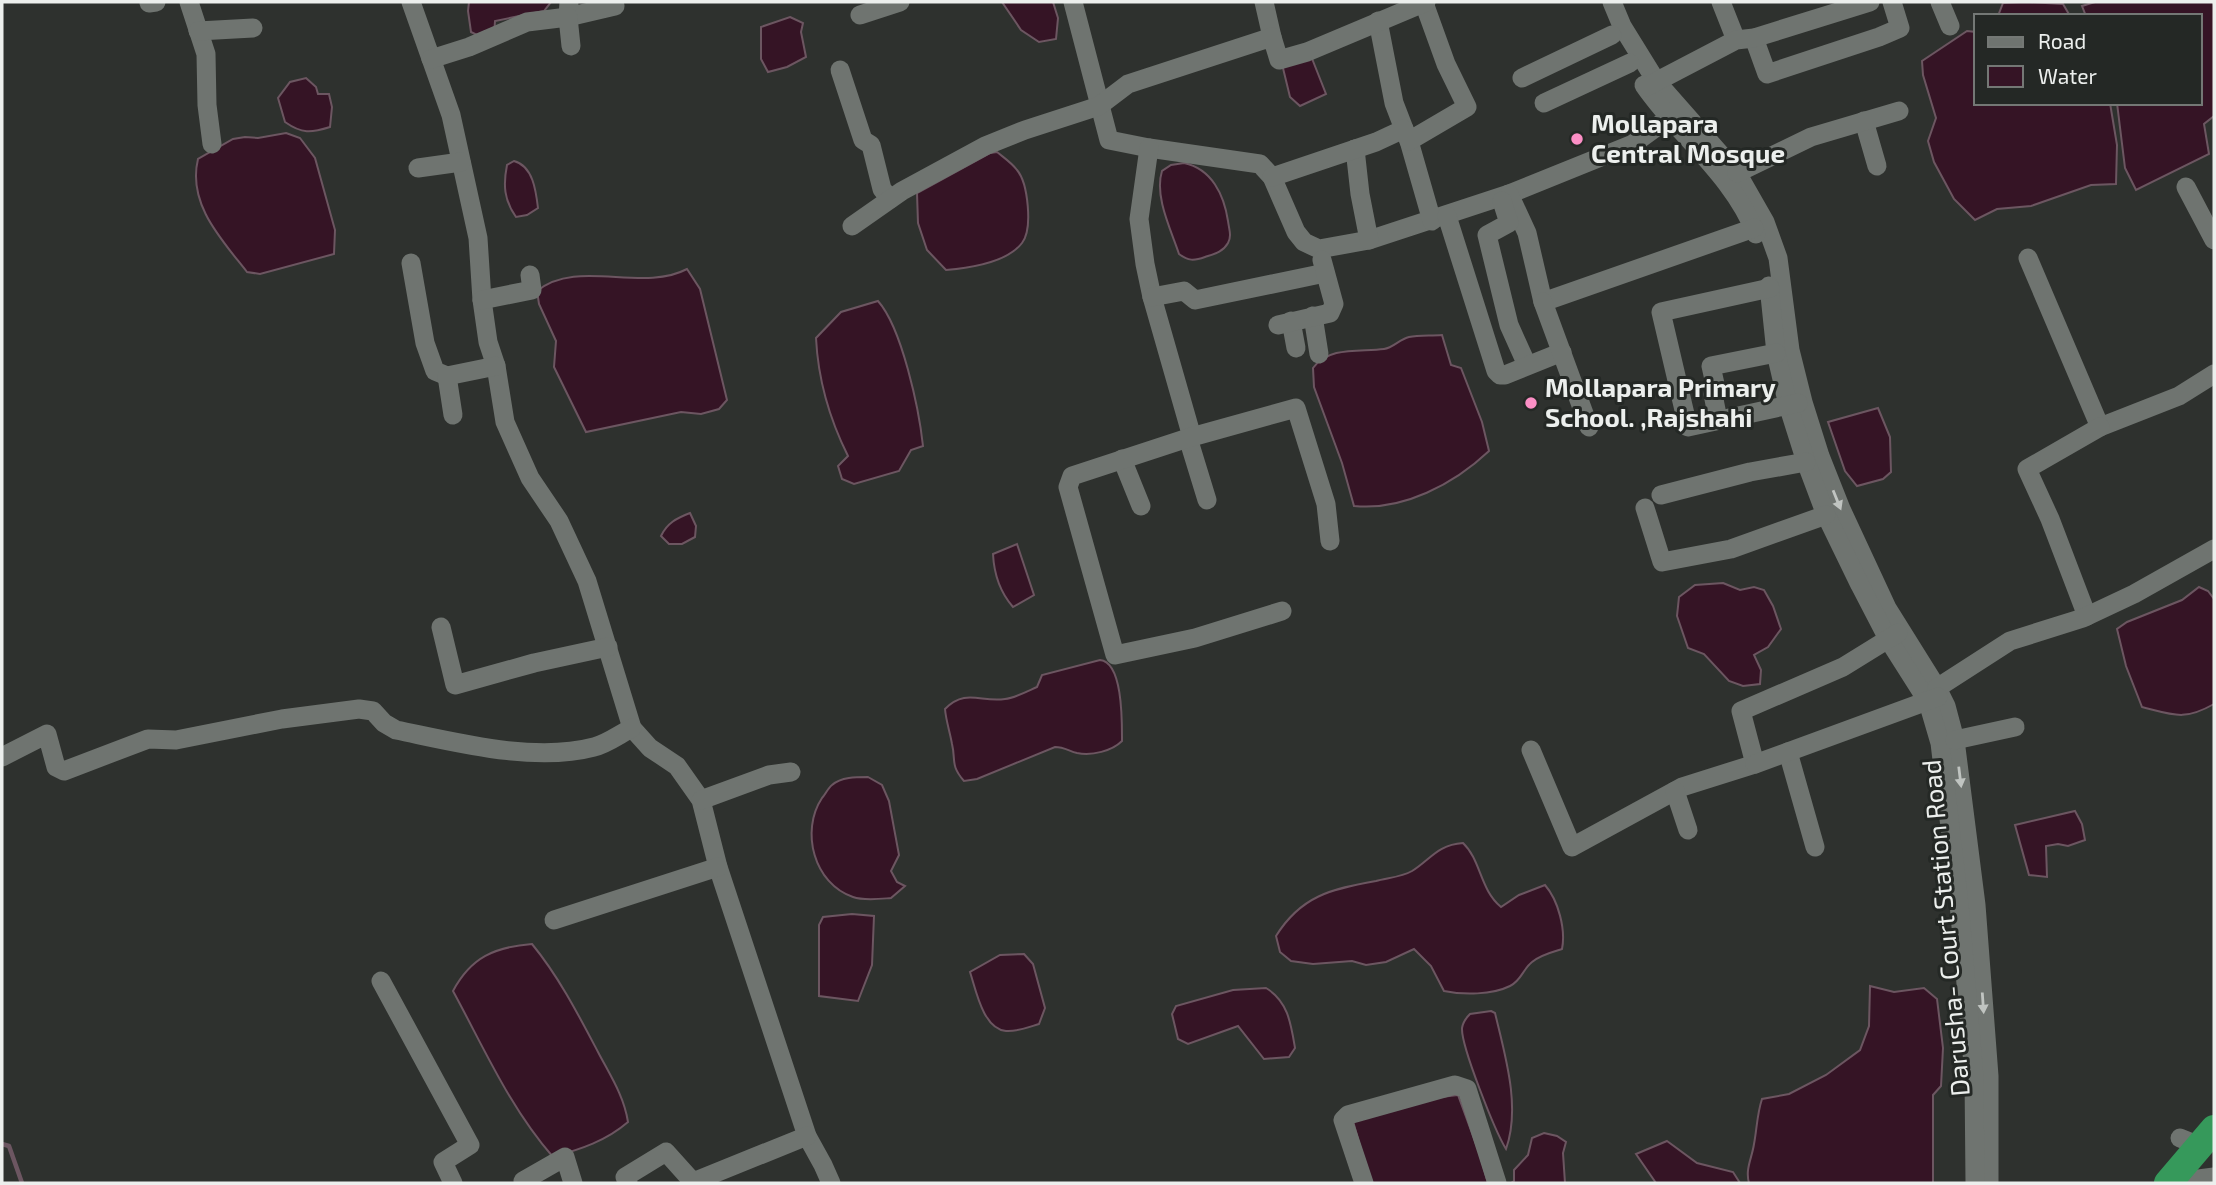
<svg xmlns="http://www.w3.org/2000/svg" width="2216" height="1185" viewBox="0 0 2216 1185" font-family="'Exo 2',sans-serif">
<rect width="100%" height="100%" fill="#2e312e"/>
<!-- water -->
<g fill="#351425" stroke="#6c5661" stroke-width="2">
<polygon points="469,2 551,2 544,11 495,21 494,36 481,37 471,32 468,11"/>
<polygon points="1002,2 1053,2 1058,18 1056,39 1039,42 1021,30"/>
<polygon points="2026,2 2063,4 2070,16 1998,16 2003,3"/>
<polygon points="2095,2 2213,2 2214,5 2214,116 2204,124 2209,154 2136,190 2125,168 2117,103 2200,103 2200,16 2086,16 2082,6"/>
<polygon points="790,17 803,23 801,32 806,57 787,67 768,72 761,59 761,27"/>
<polygon points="1967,31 1976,32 1976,103 2110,103 2117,145 2116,184 2091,185 2031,206 1997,209 1975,220 1954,199 1934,162 1928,141 1936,118 1923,75 1922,61"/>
<polygon points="1311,56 1326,94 1300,106 1290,97 1282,64"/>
<path d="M 306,78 L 316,87 L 318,94 L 329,94 L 332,107 L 330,127 C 311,133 302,134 285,122 L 278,98 L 290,82 Z"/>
<path d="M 286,133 L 300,138 L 315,158 L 335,230 L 334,254 L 260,274 L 247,272 C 222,240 187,204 198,159 L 233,139 L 245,137 L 258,138 Z"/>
<path d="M 997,152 C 1003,157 1012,163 1017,170 C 1028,183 1033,229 1022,243 C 1007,263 969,268 946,270 L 927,250 L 918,223 L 917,193 L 990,153 Z"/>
<path d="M 514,161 C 533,166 536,191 538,208 L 527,215 L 516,217 C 504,200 503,185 507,165 Z"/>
<path d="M 1184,163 C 1212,169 1224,195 1228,221 C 1229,229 1232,236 1228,243 C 1223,252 1214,254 1205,257 C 1194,261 1188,261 1179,254 C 1171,230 1154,196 1162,171 L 1171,165 Z"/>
<path d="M 687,269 L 700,289 L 727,400 L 719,409 L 701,414 L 681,412 L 586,432 L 554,367 L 556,341 L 539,304 L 537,291 C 577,258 642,293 687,269 Z"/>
<path d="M 878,301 C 902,328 919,409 923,446 L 911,450 L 899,471 L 854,484 L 842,479 L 838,466 L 848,456 C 830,420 818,378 816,338 L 841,312 Z"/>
<path d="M 1442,335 L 1451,365 L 1461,368 L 1482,422 L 1489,451 C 1454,484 1403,511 1354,506 L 1342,463 L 1314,387 L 1313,368 C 1329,346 1360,352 1384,349 C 1393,348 1400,339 1409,337 C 1419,335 1431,336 1442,335 Z"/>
<polygon points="1878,408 1890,437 1891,472 1883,479 1857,486 1845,471 1828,422"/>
<path d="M 690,513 L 696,526 L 695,537 L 682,544 L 669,544 L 661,536 C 667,523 677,518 690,513 Z"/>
<path d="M 1017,544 L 1034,595 L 1013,607 C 999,591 994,574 993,554 Z"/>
<polygon points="1723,583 1740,590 1754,587 1764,590 1773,606 1781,629 1768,647 1754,655 1761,670 1760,684 1743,686 1729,681 1704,654 1688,648 1677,616 1679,597 1695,585"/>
<path d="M 2199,587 L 2208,591 L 2214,599 L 2214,704 C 2184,721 2174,715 2142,707 L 2126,666 L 2117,629 L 2127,622 L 2182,600 Z"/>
<path d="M 1100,660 C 1123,662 1122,722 1122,741 C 1112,751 1092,756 1077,753 C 1069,751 1064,747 1055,747 L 977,779 L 964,781 C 950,765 956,760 952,744 C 950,732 946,721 945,709 C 966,688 981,703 1005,699 C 1015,698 1028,691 1037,687 L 1042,675 Z"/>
<path d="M 868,777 L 882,785 L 889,801 L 899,855 L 891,871 L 897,882 L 905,886 L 891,898 C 879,899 864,901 853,897 C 814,884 800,831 822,798 C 825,795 828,788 832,785 C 841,777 856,777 868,777 Z"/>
<polygon points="2075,811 2082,824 2085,840 2068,846 2058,844 2046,846 2047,877 2029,875 2015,825"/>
<path d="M 1463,843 C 1481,860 1480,890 1501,907 L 1519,895 L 1545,885 C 1558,900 1566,929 1562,949 C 1552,952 1540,955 1532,962 C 1523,969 1521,981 1510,986 C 1492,995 1463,995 1444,991 L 1431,966 L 1414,949 L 1386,962 L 1366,965 L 1352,961 L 1313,964 L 1291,961 L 1280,952 L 1276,936 C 1301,896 1331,889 1376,881 C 1387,878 1402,877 1412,871 C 1431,859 1437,845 1463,843 Z"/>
<polygon points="852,914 874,916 872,965 858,1001 819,996 819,925 823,917"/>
<path d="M 532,944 C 559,977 578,1014 598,1052 C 610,1075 624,1096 628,1122 C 606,1141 581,1149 553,1157 C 510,1108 484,1048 453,991 C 471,957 495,947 532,944 Z"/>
<path d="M 1024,954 L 1033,964 L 1045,1008 L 1039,1024 C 1029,1027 1017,1032 1006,1031 C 983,1029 976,990 970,972 L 1000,955 Z"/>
<path d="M 1870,986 L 1894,992 L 1924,988 L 1937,999 L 1943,1048 L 1941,1086 L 1933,1095 L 1933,1183 L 1749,1183 C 1745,1169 1752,1158 1754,1144 C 1757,1128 1757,1114 1762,1099 L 1789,1094 L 1826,1075 L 1860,1050 L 1869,1026 Z"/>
<path d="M 1266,988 C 1288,1001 1291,1024 1295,1048 L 1289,1057 L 1264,1059 L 1238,1026 L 1188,1044 L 1178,1039 L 1172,1014 L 1176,1006 L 1233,990 Z"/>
<path d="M 1491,1011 L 1495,1013 C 1505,1055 1521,1107 1506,1149 C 1495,1131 1461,1046 1462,1028 C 1463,1022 1466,1018 1470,1014 Z"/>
<polygon points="1458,1095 1480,1155 1488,1183 1370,1183 1353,1121 1398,1102"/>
<polygon points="1544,1133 1557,1136 1566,1142 1563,1153 1565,1183 1511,1183 1514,1181 1514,1170 1528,1155 1532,1138"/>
<polygon points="1667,1141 1697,1163 1733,1172 1740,1183 1656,1183 1636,1154"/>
</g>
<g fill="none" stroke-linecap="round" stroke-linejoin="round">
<!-- stream -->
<polyline stroke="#6c5661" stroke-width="4.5" points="2,1144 9,1146 22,1183"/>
<!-- minor -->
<g stroke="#6f7470" stroke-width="19">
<polyline points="189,2 206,54 207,105 212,144"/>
<polyline points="411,2 451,115 478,238 482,300 488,342 496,366 505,422 530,478 559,521 587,581 632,728 650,748 677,766 701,800 718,867 807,1136 823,1165 831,1183"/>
<polyline points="569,2 568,17 615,6"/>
<polyline points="1073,2 1109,140 1149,148 1260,164 1272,177 1296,232 1304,242 1319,249 1369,240 1509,194 1633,144 1677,112"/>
<polyline points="1264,2 1272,37"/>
<polyline points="1612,2 1622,26 1656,81 1737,173 1765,222 1778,258 1790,350 1803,402 1820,456 1841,509 1887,608 1937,688 1946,706 1955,740 1976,905 1989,1076 1989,1183"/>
<polyline points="1721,2 1736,40"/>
<polyline points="1940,2 1950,26"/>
<polyline points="149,3 156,2"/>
<polyline points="860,15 900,2"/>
<polyline points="1378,21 1394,103 1404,129"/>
<polyline points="198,31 253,28"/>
<polyline points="1754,38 1767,74 1879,37 1900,28 1892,2"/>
<polyline points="431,59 469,47 527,22 568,17 571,46"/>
<polyline points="840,70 863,140 871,145 882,189 890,199"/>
<polyline points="1522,78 1612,35"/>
<path d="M 1644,85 C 1679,136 1733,175 1756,234"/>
<polyline points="1646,87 1736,40 1754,38 1870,2"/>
<polyline points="1544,103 1630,63"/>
<polyline points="1864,121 1877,166"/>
<polyline points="1409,141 1432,221"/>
<polyline points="1149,148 1139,219 1145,264 1152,297 1192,437"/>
<polyline points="1355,149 1360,194 1369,240"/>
<polyline points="418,168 461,162"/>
<polyline points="1737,173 1811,137 1899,111"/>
<polyline points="1272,177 1376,142 1404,129 1409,141 1467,107 1446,64 1424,3"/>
<polyline points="2186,187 2214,240"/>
<polyline points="1509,194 1527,233 1543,302 1754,228"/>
<polyline points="1502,201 1509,223 1487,235 1509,325 1527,365"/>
<polyline points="1447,216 1496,371 1500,375 1505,375 1562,352"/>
<polyline points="852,226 902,191 985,146 1025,130 1099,106 1128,84 1272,37 1279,60 1307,52 1426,2"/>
<polyline points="2028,258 2100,427 2179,396 2214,374"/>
<polyline points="411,263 425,343 435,371 447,376"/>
<polyline points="1769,286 1776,353 1788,405 1806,462 1826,515 1860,585 1888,639 1928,702 1940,743 1959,903 1974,1076 1975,1183"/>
<polyline points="1770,288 1661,312 1688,427 1798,403"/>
<polyline points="1152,297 1184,291 1195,300 1325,273"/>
<polyline points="482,300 532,290 530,275"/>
<polyline points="1543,302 1589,427"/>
<polyline points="1313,316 1319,354"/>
<polyline points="1291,321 1296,348"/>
<polyline points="1278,325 1330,313 1334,304 1322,260"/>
<polyline points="453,415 447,376 496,366"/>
<polyline points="1718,420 1713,394 1717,393 1711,366 1776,353"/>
<polyline points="1188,438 1207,500"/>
<polyline points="1122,459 1141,506"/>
<polyline points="1661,495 1750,472 1806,462"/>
<polyline points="1645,508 1662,562 1731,549 1826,515"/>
<polyline points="1282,611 1195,638 1115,655 1068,487 1072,476 1188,438 1296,408 1326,504 1330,541"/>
<polyline points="2087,616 2050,519 2027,469 2100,427"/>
<polyline points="441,627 455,685 534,663 608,647"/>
<polyline points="1937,688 2010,641 2083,618 2134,594 2214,549"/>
<polyline points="1955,740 2015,727"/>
<polyline points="1531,750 1572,847 1682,787 1755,764 1741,711 1843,667 1898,633"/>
<polyline points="1788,752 1815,847"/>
<path d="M 2,757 L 47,734 L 56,767 L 64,771 L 148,739 L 176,740 L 282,719 L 359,709 L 373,711 L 384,723 L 396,730 C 455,742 534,763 594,747 C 607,744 620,734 632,728"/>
<polyline points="1755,764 1938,697"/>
<polyline points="1675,791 1688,830"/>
<polyline points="701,800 769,775 791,772"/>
<polyline points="554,920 718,867"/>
<polyline points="381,981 470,1145 443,1162 453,1183"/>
<polyline points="2180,1138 2200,1146"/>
<polyline points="523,1181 565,1157 573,1183"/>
<polyline points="628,1183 625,1177 666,1152 693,1182 807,1136"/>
<polyline points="1364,1183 1343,1120 1348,1115 1455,1085 1467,1089 1497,1183"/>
<polyline points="2168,1183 2214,1177"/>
</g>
<!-- highway -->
<polyline stroke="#36995b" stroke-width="28" points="2168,1183 2214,1129"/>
</g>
<!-- one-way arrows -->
<defs><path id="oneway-solid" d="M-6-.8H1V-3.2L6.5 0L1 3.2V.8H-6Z" transform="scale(1.75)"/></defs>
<g fill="#c0c4c1">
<use href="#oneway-solid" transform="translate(1837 500) rotate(68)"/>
<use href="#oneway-solid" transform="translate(1960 777) rotate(83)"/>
<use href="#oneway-solid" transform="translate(1983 1003) rotate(86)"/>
</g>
<!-- markers -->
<g fill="#fb8fc5" stroke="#242825" stroke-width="2.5">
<circle cx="1577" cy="139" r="7"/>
<circle cx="1531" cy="403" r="7"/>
</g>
<g text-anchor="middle" stroke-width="6" stroke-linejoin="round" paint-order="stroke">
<!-- poi labels -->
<g font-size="26" font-weight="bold" fill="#ecefed" stroke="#242825" text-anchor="start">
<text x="1591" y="133">Mollapara<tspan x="1591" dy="30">Central Mosque</tspan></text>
<text x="1545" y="397">Mollapara Primary<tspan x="1545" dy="30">School. ,Rajshahi</tspan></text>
</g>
<!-- street labels -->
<g font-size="26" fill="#ecefed" stroke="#242825">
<text transform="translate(1946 928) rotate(-95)" y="9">Darusha- Court Station Road</text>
</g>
</g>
<!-- border -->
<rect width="2216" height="1185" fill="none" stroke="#ecefed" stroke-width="7"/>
<!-- legend -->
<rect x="1974" y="14" width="228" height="91" fill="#242825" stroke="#747875" stroke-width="2"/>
<rect x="1988" y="37" width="35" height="10" fill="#6f7470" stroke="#747875" stroke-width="2"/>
<text x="2038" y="49" font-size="21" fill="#ecefed">Road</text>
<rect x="1988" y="66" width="35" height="21" fill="#351425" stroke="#747875" stroke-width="2"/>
<text x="2038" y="84" font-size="21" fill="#ecefed">Water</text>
</svg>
